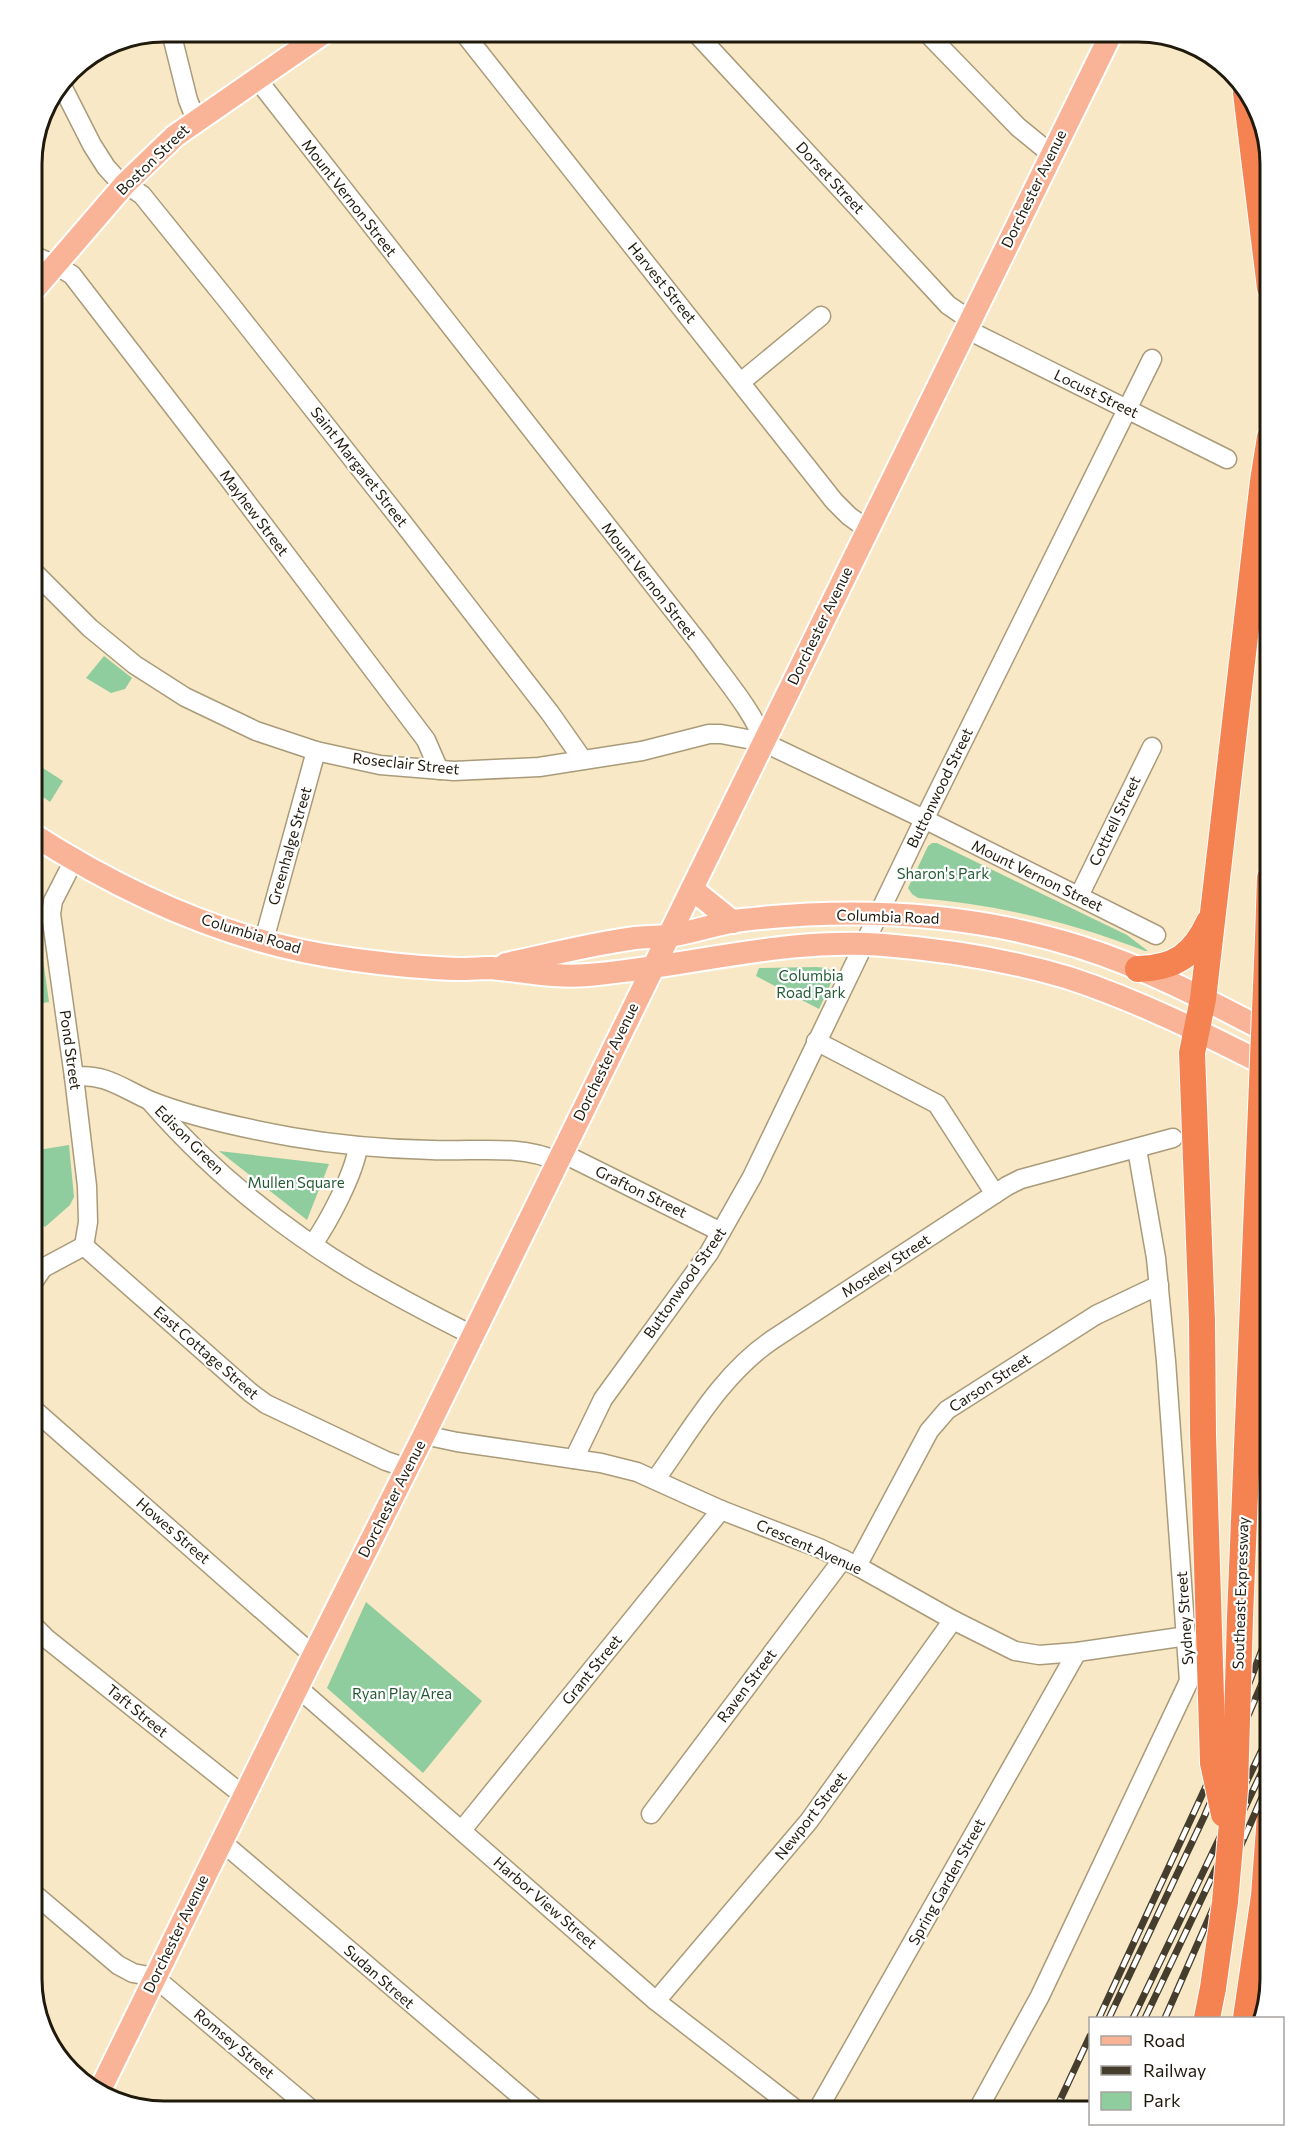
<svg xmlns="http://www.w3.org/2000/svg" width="1302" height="2143" viewBox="0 0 1302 2143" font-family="Commissioner,sans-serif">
<rect width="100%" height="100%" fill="#f8e8c5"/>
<!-- green -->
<g fill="#8fcd9e">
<polygon points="104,656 132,678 125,689 111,693 86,678"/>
<polygon points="32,761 63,781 50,802 32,789"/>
<path d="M 932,843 L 937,843 L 1127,935 L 1148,951 L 1145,951 C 1073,923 996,904 918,898 L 912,894 L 908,888 L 928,846 Z"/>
<polygon points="32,881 49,1002 32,1005"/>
<polygon points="817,967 827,968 831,971 832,981 819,1009 756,976 759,968"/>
<polygon points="69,1145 74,1197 70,1205 45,1227 32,1217 32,1151"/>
<polygon points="219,1151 329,1164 307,1220"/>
<polygon points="366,1602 482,1701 423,1773 327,1688"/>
</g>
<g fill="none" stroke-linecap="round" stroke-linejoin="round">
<!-- minor casing -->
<g stroke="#a99b7a" stroke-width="21">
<g id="minor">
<polyline points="171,32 188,100 196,120"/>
<polyline points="463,32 834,501 849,516 867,529"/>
<polyline points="695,32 948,305 970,320"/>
<polyline points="926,32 1018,127 1051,154"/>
<path d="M 257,79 L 702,647 C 719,672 757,715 763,742"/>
<polyline points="61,84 92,145 106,167 115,177 142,195 230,304 403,523 550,713 583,760"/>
<polyline points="32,255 56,265 72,275 229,479 426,740 439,770"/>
<polyline points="966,329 1227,459"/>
<polyline points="741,382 821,316"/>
<polyline points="32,570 90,628 135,665 185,697 256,731 316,751 380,765 454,771 539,767 642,751 709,734 721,734 763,742 924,819 1156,935"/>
<polyline points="74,860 53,901 51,914 74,1077 87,1186 88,1222 84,1246"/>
<polyline points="1079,896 1152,747"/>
<polyline points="264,940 316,751"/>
<polyline points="816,1041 937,1104 995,1194"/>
<path d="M 74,1077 C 104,1072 125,1090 151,1101 C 191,1117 248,1129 292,1137 C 338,1145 385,1149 432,1150 C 474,1152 519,1144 557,1161"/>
<path d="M 150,1101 C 209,1169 281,1228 360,1275 C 396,1296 434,1316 472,1335"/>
<polyline points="562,1153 721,1232"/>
<path d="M 313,1244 C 329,1221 354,1174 358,1147"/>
<polyline points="84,1246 251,1393 266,1404 386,1461 407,1468"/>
<polyline points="32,1284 43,1268 84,1246"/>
<polyline points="32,1408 313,1655"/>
<polyline points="424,1435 457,1442 601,1463 637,1472 721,1510 819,1548 857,1566 953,1620 1015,1651 1039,1655 1077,1652 1187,1636"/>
<polyline points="574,1459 603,1399 709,1253 752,1177 919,830 1152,359"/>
<path d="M 656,1479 C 691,1430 721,1375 772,1340 L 1007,1186 L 1021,1179 L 1173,1138"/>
<polyline points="857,1566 929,1431 947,1410 1096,1315 1159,1285"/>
<polyline points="32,1624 47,1639 244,1796"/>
<polyline points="297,1687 656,2001 798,2111"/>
<polyline points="651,1814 843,1559"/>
<polyline points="462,1830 721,1510"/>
<polyline points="221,1841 538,2111"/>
<polyline points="32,1892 118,1965 133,1973 154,1977 313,2111"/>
<polyline points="656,2001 809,1821 953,1620"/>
<polyline points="817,2111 1077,1652"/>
<polyline points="977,2111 1040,1996 1189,1681 1166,1361 1156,1258 1137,1149"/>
</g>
</g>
<!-- major casing -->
<g stroke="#fff" stroke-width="26">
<g id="major">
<polyline points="32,292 125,184 175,136 325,32"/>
<path d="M 32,834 C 127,895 236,944 349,959 C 385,964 422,968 459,969 C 470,969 481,968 491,968 C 524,971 555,978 588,975 C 687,967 784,937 884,945 C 946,950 1009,960 1069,978 C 1139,1001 1205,1034 1270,1067"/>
<polyline points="692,889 733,922"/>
<path d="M 506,964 C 549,955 591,944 635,938 C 645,937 656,937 667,936 C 692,933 717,923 742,920 C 855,907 972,913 1080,947 C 1147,968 1209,1001 1270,1033"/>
<polyline points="99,2092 310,1662 424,1435 1112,32"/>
</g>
</g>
<!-- highway casing -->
<g stroke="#fff" stroke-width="28">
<g id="highway">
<polyline points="1246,93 1270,288"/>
<polyline points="1268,938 1270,878"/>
<path d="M 1138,969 C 1175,968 1194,955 1209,922"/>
<polyline points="1202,1321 1192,1053 1203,999 1263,481 1270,437"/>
<polyline points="1207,2018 1213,1988"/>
<polyline points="1246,2018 1264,1896 1270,1815"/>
</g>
</g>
<!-- minor -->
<use href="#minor" stroke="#fff" stroke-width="18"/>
<!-- major -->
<use href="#major" stroke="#f9b497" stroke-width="22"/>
<!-- highway -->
<use href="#highway" stroke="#f58251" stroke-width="26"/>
<!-- rail casing -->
<g stroke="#453d2d" stroke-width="7">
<g id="rail">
<polyline points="1099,2018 1226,1743 1270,1629"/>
<polyline points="1109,2018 1204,1817 1270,1665"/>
<polyline points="1133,2018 1270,1733"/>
<polyline points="1145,2018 1267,1761"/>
<polyline points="1165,2018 1270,1779"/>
<polyline points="1055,2111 1090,2036"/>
<polyline points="1089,2111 1090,2108"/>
</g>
</g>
<!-- rail -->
<use href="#rail" stroke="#fff" stroke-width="4.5" stroke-dasharray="14" stroke-linecap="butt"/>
<!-- highway-bridge casing -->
<g stroke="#fff" stroke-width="28" stroke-linecap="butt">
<g id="highway-bridge">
<polyline points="1202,1321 1203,1434 1213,1763 1224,1814"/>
<polyline points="1213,1988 1225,1902 1235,1789 1240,1617 1268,938"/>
</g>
</g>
<!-- highway-bridge -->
<use href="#highway-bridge" stroke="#f58251" stroke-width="26"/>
</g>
<g text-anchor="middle" stroke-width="4.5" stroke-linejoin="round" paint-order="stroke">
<!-- street labels -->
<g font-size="15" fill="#201a0d" stroke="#fff">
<text transform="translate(153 160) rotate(-44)" y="5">Boston Street</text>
<text transform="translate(830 178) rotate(47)" y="5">Dorset Street</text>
<text transform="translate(1034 189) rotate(-64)" y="5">Dorchester Avenue</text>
<text transform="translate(349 198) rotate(52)" y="5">Mount Vernon Street</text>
<text transform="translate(662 283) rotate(51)" y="5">Harvest Street</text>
<text transform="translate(1096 394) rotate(26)" y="5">Locust Street</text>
<text transform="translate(359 467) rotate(52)" y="5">Saint Margaret Street</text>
<text transform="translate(254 513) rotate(53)" y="5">Mayhew Street</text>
<text transform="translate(649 581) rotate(52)" y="5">Mount Vernon Street</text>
<text transform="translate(820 626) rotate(-64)" y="5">Dorchester Avenue</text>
<text transform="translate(406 764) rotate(6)" y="5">Roseclair Street</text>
<text transform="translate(940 788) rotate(-64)" y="5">Buttonwood Street</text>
<text transform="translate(1115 821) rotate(-64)" y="5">Cottrell Street</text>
<text transform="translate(290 846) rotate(-74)" y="5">Greenhalge Street</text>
<text transform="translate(1037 876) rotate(26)" y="5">Mount Vernon Street</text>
<text transform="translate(888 917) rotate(2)" y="5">Columbia Road</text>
<text transform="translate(251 934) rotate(17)" y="5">Columbia Road</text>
<text transform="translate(70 1050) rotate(82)" y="5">Pond Street</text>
<text transform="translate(606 1062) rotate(-64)" y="5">Dorchester Avenue</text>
<text transform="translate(189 1140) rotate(45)" y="5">Edison Green</text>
<text transform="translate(641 1192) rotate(26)" y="5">Grafton Street</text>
<text transform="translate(886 1266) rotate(-33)" y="5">Moseley Street</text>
<text transform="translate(685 1283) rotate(-55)" y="5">Buttonwood Street</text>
<text transform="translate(206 1353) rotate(41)" y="5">East Cottage Street</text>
<text transform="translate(990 1383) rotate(-33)" y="5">Carson Street</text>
<text transform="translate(392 1499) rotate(-63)" y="5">Dorchester Avenue</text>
<text transform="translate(173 1531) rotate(41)" y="5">Howes Street</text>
<text transform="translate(809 1547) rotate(24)" y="5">Crescent Avenue</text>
<text transform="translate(1241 1593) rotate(-88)" y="5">Southeast Expressway</text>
<text transform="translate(1185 1618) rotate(-94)" y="5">Sydney Street</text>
<text transform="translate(592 1670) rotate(-51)" y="5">Grant Street</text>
<text transform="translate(747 1686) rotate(-53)" y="5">Raven Street</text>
<text transform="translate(137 1711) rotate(39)" y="5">Taft Street</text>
<text transform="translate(811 1816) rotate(-52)" y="5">Newport Street</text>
<text transform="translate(947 1882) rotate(-61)" y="5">Spring Garden Street</text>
<text transform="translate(545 1903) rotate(41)" y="5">Harbor View Street</text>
<text transform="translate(176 1934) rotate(-64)" y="5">Dorchester Avenue</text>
<text transform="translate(379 1977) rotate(41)" y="5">Sudan Street</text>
<text transform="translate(234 2044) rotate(40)" y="5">Romsey Street</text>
</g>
<!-- park labels -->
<g font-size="15" fill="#235a34" stroke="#fff">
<text x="943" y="879">Sharon's Park</text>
<text x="811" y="981">Columbia<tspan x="811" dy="17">Road Park</tspan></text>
<text x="296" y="1188">Mullen Square</text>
<text x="402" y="1699">Ryan Play Area</text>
</g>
</g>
<!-- crop -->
<path d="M0 0H1302V2143H0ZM164 42H1138A122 122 0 0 1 1260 164V1979A122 122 0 0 1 1138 2101H164A122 122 0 0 1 42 1979V164A122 122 0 0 1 164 42Z" fill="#fff" fill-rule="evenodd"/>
<path fill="none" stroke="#201a0d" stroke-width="3" d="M164 42H1138A122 122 0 0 1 1260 164V1979A122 122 0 0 1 1138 2101H164A122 122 0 0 1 42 1979V164A122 122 0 0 1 164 42Z"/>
<!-- legend -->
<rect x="1089" y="2017" width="195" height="108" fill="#ffffff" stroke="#a6a39e" stroke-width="1.5"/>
<rect x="1101" y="2036" width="30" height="9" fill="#f9b497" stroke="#a6a39e" stroke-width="1.5"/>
<text x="1143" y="2047" font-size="18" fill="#201a0d">Road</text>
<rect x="1101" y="2066" width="30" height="9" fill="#453d2d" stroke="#a6a39e" stroke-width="1.5"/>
<text x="1143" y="2077" font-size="18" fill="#201a0d">Railway</text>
<rect x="1101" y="2092" width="30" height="18" fill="#8fcd9e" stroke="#a6a39e" stroke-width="1.5"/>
<text x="1143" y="2107" font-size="18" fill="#201a0d">Park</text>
</svg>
